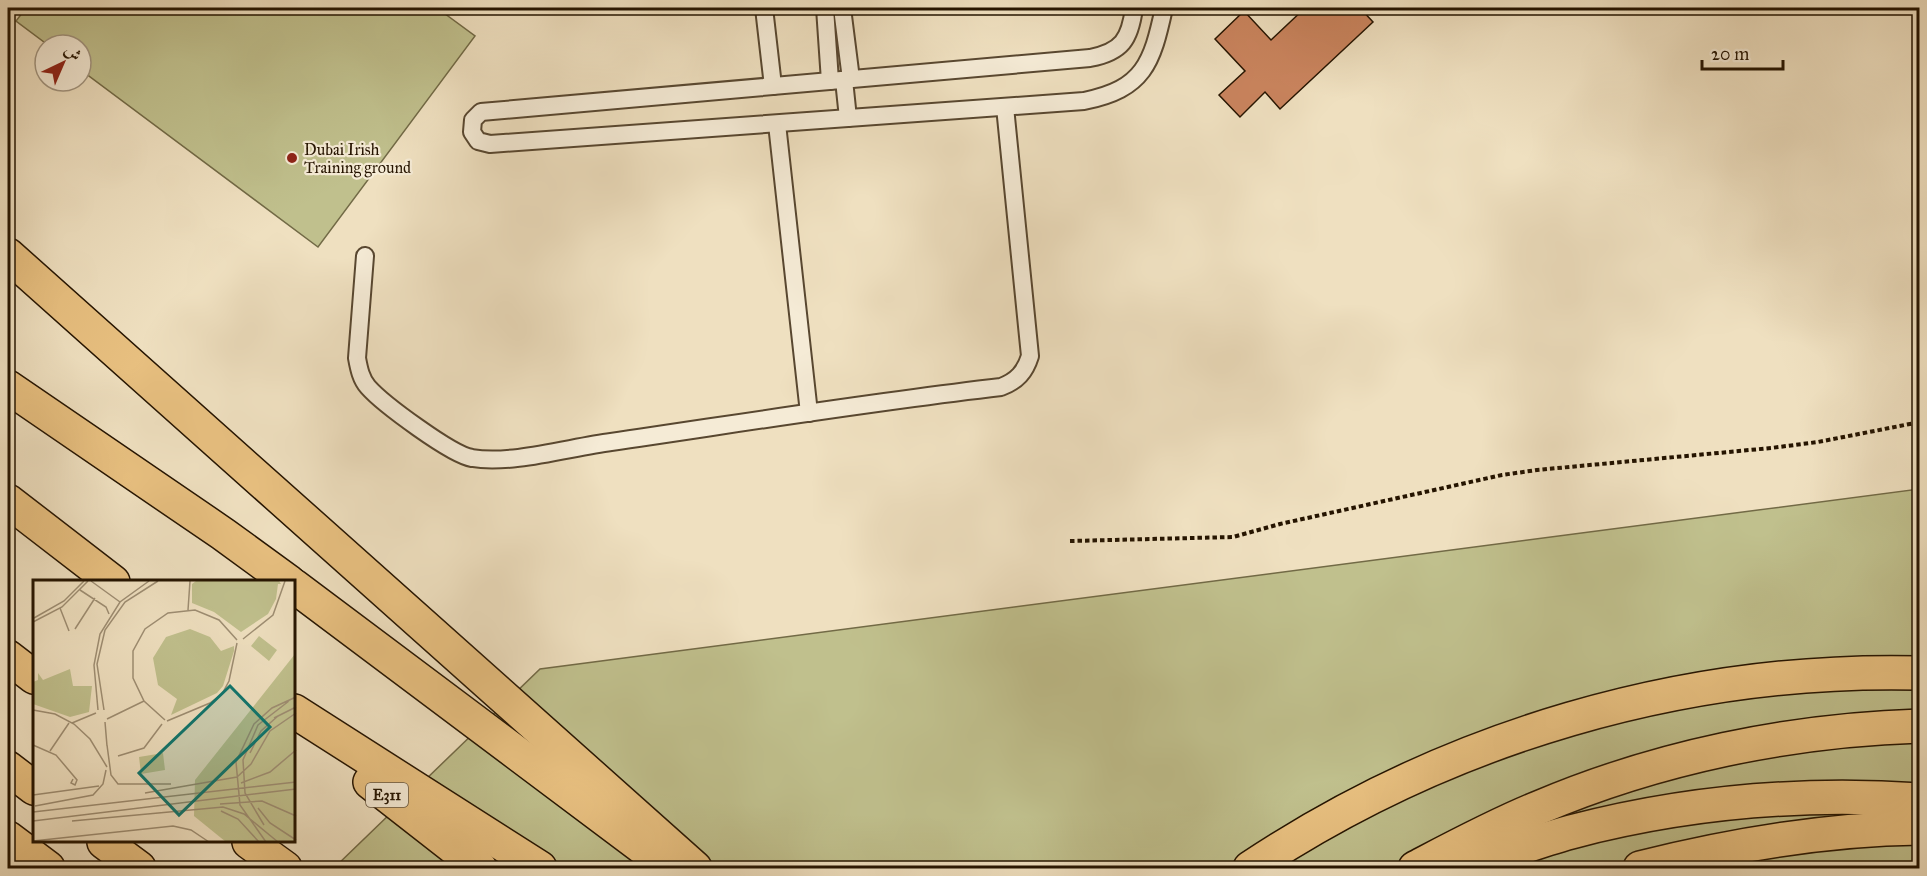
<svg xmlns="http://www.w3.org/2000/svg" width="1927" height="876" viewBox="0 0 1927 876" font-family="'IM FELL Great Primer',Amiri,serif">
<rect width="100%" height="100%" fill="#efe0c0"/>
<filter id="stains"><feTurbulence type="fractalNoise" baseFrequency=".00333" numOctaves="4"/><feColorMatrix values="0 0 0 0 .2 0 0 0 0 .09 0 0 0 0 .02 0 0 0 .5 -.17"/></filter>
<radialGradient id="worn" r=".72"><stop offset=".6" stop-color="#630" stop-opacity="0"/><stop offset="1" stop-color="#630" stop-opacity=".3"/></radialGradient>
<!-- green -->
<g fill="#c0c08d" stroke="#726a46" stroke-width="1.5">
<polygon points="26,8 437,8 475,36 318,247 81,70 81,45 48,45 16,21"/>
<polygon points="1919,489 1919,868 334,868 540,669"/>
</g>
<!-- building -->
<polygon fill="#ca845e" stroke="#251400" stroke-width="1.5" points="1305,8 1360,8 1373,22 1280,109 1265,92 1240,117 1219,95 1245,71 1215,39 1244,11 1271,40"/>
<g fill="none" stroke-linecap="round" stroke-linejoin="round">
<!-- lane casing -->
<g stroke="#584730" stroke-width="20">
<g id="lane">
<polyline points="764,8 773,86"/>
<polyline points="825,8 830,81"/>
<polyline points="842,8 851,79"/>
<path d="M 1134,8 C 1130,39 1122,52 1090,58 L 481,112 L 473,120 L 472,132 L 478,141 L 490,144 L 1084,101 C 1144,89 1152,63 1164,8"/>
<polyline points="844,80 848,118"/>
<polyline points="777,124 809,413"/>
<path d="M 365,256 L 357,358 C 359,369 361,379 368,387 C 383,404 452,455 472,458 C 511,465 571,447 611,442 C 741,423 871,402 1001,387 C 1017,381 1025,372 1030,356 L 1005,107"/>
</g>
</g>
<!-- primary casing -->
<g stroke="#251400" stroke-width="36">
<path id="primary" d="M 1250,868 C 1447,737 1683,667 1920,673"/>
</g>
<!-- highway casing -->
<g stroke="#251400" stroke-width="36">
<g id="highway">
<polyline points="8,255 695,868"/>
<polyline points="8,387 223,534 289,582"/>
<polyline points="8,501 113,582"/>
<polyline points="294,586 654,856"/>
<polyline points="8,657 34,677"/>
<polyline points="294,711 540,868"/>
<polyline points="8,768 34,788"/>
<polyline points="370,782 480,868"/>
<polyline points="8,838 48,868"/>
<polyline points="104,842 139,868"/>
<polyline points="249,842 285,868"/>
<path d="M 1415,868 C 1455,847 1496,825 1538,808 C 1658,757 1790,730 1920,726"/>
<path d="M 1462,868 C 1498,856 1534,842 1571,832 C 1685,802 1802,792 1920,800"/>
<path d="M 1640,868 C 1732,845 1824,829 1920,828"/>
</g>
</g>
<!-- path -->
<polyline stroke="#251400" stroke-width="4" stroke-dasharray="4.5 3" stroke-linecap="butt" points="1070,541 1233,537 1280,524 1502,475 1537,470 1771,448 1818,442 1920,422"/>
<!-- lane -->
<use href="#lane" stroke="#f5ebd6" stroke-width="16"/>
<!-- primary -->
<use href="#primary" stroke="#e8c080" stroke-width="33"/>
<!-- highway -->
<use href="#highway" stroke="#e8c080" stroke-width="33"/>
</g>
<!-- markers -->
<circle fill="#8f2418" stroke="#f5ebd6" stroke-width="2" cx="292" cy="158" r="6"/>
<g text-anchor="middle" stroke-width="4.5" stroke-linejoin="round" paint-order="stroke">
<!-- shield labels -->
<rect fill="#f5ebd6" stroke="#635440" stroke-width="1.5" x="366" y="783" width="42" height="24" rx="4.5"/>
<g font-size="15" font-weight="bold" fill="#251400">
<text x="387" y="800">E311</text>
</g>
<!-- poi labels -->
<g font-size="16" fill="#251400" stroke="#f5ebd6" text-anchor="start">
<text x="304" y="155">Dubai Irish<tspan x="304" dy="18">Training ground</tspan></text>
</g>
</g>
<!-- overview -->
<g transform="translate(33 580)">
<rect width="262" height="262" fill="#efe0c0"/>
<path d="M 163,1 L 246,1 L 248,4 L 245,4 L 243,19 L 235,34 L 208,52 L 181,32 L 159,23 L 159,4 ZM 157,49 L 177,57 L 188,71 L 201,66 L 201,71 L 190,106 L 184,113 L 138,135 L 144,119 L 125,105 L 120,78 L 133,57 ZM 226,56 L 244,70 L 236,81 L 218,66 ZM 262,74 L 262,262 L 193,262 L 161,236 L 162,200 ZM 37,89 L 40,106 L 59,106 L 56,132 L 37,137 L 0,124 L 0,102 L 5,100 L 5,93 L 10,100 ZM 130,173 L 132,190 L 108,194 L 106,177 Z" fill="#c0c08d"/>
<path fill="none" stroke="#9e8e73" stroke-width="1.5" d="M 58,1 L 87,22M 47,10 L 73,27 L 76,34M 27,28 L 36,51M 155,30 L 157,1M 1,38 L 31,21 L 51,1M 0,42 L 29,27 L 55,1M 42,49 L 62,18M 210,59 L 240,35 L 252,1M 0,130 L 22,134 L 41,144 L 57,159 L 74,187M 65,130 L 61,85 L 67,54 L 87,22 L 116,1M 71,130 L 64,84 L 72,50 L 92,22 L 125,1M 241,138 L 263,127M 74,139 L 111,121M 132,140 L 111,121 L 100,98 L 100,71 L 112,49 L 135,33 L 162,30 L 186,40 L 204,60M 134,141 L 177,123 L 189,114 L 196,101 L 204,63M 72,142 L 74,166M 39,143 L 63,133M 0,165 L 23,175 L 44,200 L 42,205 L 38,203 L 40,199M 74,165 L 78,195 L 85,204 L 138,204M 17,171 L 36,143M 217,173 L 228,151 L 245,136M 85,176 L 111,168 L 129,144M 208,203 L 237,192 L 263,170M 112,213 L 204,197 L 218,184 L 237,151 L 263,133M 0,215 L 66,206M 187,224 L 229,221 L 263,236M 2,226 L 60,215 L 70,204 L 73,190M 225,228 L 237,243 L 263,260M 188,231 L 205,239 L 226,262M 0,232 L 263,202M 0,241 L 263,209M 39,241 L 190,227 L 211,234 L 245,262M 231,245 L 212,213 L 210,180 L 225,145 L 256,121M 0,261 L 140,246 L 158,250 L 176,262M 233,262 L 207,225 L 203,182 L 221,144 L 239,128 L 263,117"/>
<path fill="#0f766e" fill-opacity="0.15" stroke="#0f766e" stroke-width="3" d="M 197,106 L 237,147 L 146,235 L 106,193 Z"/>
<rect width="262" height="262" fill="none" stroke="#251400" stroke-width="3"/>
</g>
<!-- margin -->
<rect width="1927" height="876" fill="none" stroke="#efe0c0" stroke-width="30"/>
<rect x="9" y="9" width="1909" height="858" fill="none" stroke="#251400" stroke-width="3"/>
<rect x="15" y="15" width="1897" height="846" fill="none" stroke="#251400" stroke-width="1.5"/>
<!-- north arrow -->
<g transform="translate(63 63) rotate(44)"><circle r="28" fill="#f5ebd6" stroke="#a29580" stroke-width="1.5"/>
<path d="M0-4.5L10 22L0 15L-10 22Z" fill="#8f2418"/>
<text y="-9" font-size="16" font-weight="bold" text-anchor="middle" fill="#251400">ش</text>
</g>
<!-- scale -->
<path d="M1702 60v9h81v-9" fill="none" stroke="#251400" stroke-width="3"/>
<text x="1711" y="60" font-size="18" fill="#251400" stroke="#f5ebd6" stroke-width="4.5" paint-order="stroke">20 m</text>
<rect width="100%" height="100%" filter="url(#stains)"/>
<rect width="100%" height="100%" fill="url(#worn)"/>
</svg>
